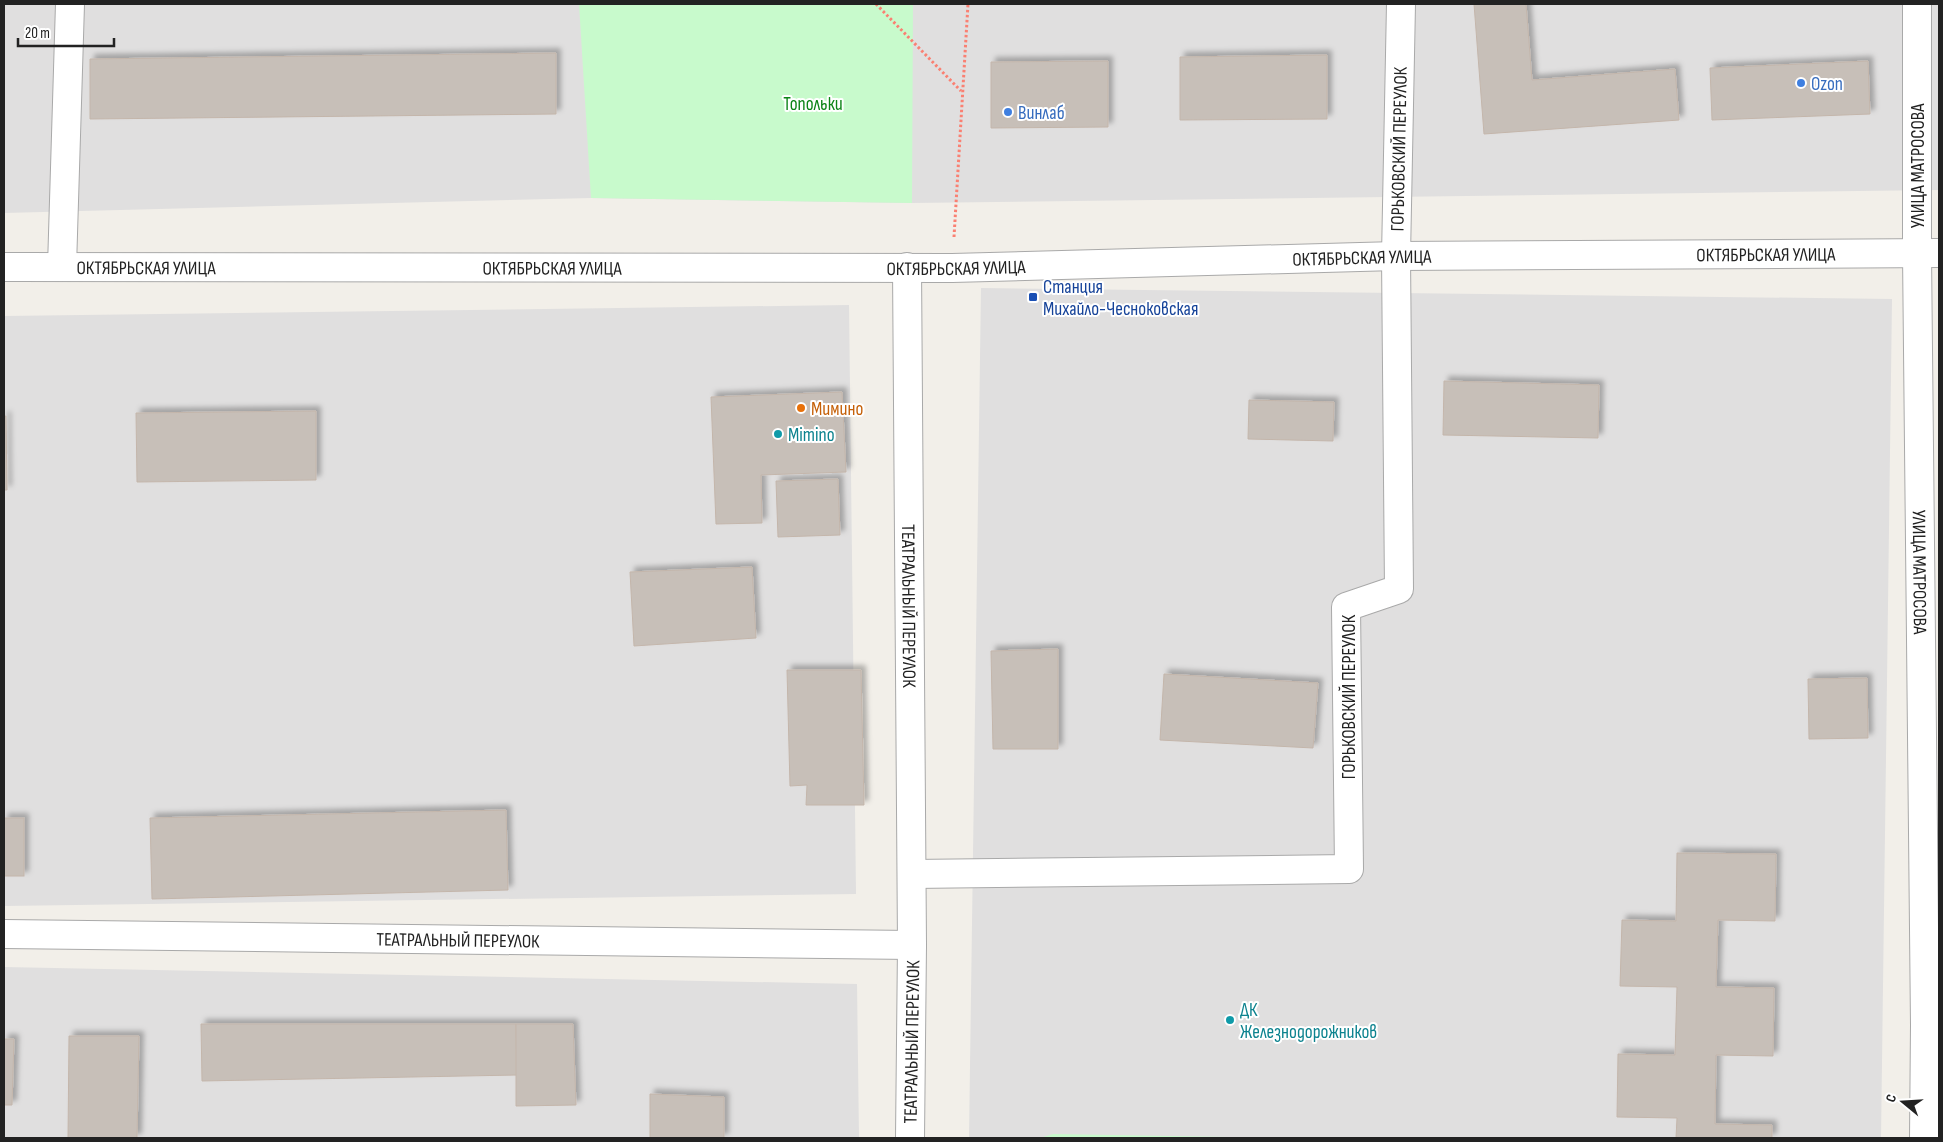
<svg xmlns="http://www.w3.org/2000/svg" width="1943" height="1142" viewBox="0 0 1943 1142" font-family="'Sofia Sans Condensed',sans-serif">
<defs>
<filter id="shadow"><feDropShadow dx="4.5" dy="-4.5" stdDeviation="2.5" flood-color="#0004"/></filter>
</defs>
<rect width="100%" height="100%" fill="#f2efe9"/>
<!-- residential -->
<g fill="#e0dfdf">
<polygon points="4,4 1939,4 1939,190 912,203 591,198 4,213"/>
<polygon points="981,288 1892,299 1881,1138 969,1138"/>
<polygon points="849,305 856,894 4,906 4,316"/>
<polygon points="4,967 857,984 859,1138 4,1138"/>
</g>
<!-- park -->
<g fill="#c8facc">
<polygon points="579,4 913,4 912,203 591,198"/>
<polygon points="1053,1134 1292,1138 1040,1138"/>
</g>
<!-- building -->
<g fill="#c7bfb8" stroke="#c4b6ab" filter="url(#shadow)">
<polygon points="1474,4 1526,4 1532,80 1675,69 1679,120 1484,134"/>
<polygon points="556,53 556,114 90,119 90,59"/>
<polygon points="1327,55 1327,119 1180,120 1180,57"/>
<polygon points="1108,61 1108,127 991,128 991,62"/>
<polygon points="1868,61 1870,114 1712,120 1710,68"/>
<polygon points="1444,381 1599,385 1598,438 1443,435"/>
<polygon points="842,392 846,472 761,475 762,523 716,524 711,397"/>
<polygon points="1249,400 1334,402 1333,441 1248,439"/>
<polygon points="316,411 316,480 137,482 136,413"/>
<polygon points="4,416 6,416 7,490 4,490"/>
<polygon points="838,479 840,535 778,537 776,481"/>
<polygon points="752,567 756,638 634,646 630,572"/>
<polygon points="1058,649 1058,749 993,749 991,651"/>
<polygon points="787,670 861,670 864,805 806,805 807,785 790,786"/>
<polygon points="1164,674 1318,683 1313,748 1160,740"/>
<polygon points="1867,678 1868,738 1809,739 1808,679"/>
<polygon points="506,810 508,890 152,899 150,818"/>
<rect x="4" y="818" width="20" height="58"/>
<polygon points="1677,853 1776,854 1775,921 1718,920 1716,987 1774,988 1773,1056 1716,1055 1715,1124 1772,1125 1772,1138 1676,1138 1677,1118 1617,1117 1618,1054 1675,1055 1677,987 1620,986 1622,920 1676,921"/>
<polygon points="201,1024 516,1024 517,1075 202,1081"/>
<polygon points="516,1024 573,1024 576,1105 516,1106"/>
<polygon points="69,1036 139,1036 137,1138 68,1138"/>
<polygon points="4,1039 14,1039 12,1105 4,1105"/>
<polygon points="650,1094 724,1097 724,1138 650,1138"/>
</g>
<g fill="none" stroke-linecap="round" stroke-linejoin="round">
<!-- minor casing -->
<g stroke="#a9a9a9" stroke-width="30">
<g id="minor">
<path id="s1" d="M 1917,4 L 1917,253 L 1925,1025 L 1924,1138"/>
<path id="s2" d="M 4,267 L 952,268 L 1396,256 L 1939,253"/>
<polyline points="62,267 70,4"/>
<path id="s3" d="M 907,267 L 912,945 L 910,1138"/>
<path id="s4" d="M 912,874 L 1349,869 L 1346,607 L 1399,589 L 1396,256 L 1401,4"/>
<path id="s5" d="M 4,934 L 912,945"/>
</g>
</g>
<!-- path -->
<g stroke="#fa8072" stroke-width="3" stroke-dasharray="2.5 2.5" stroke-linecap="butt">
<polyline points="876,4 961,91"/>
<polyline points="954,237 968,4"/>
</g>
<!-- minor -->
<use href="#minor" stroke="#fff" stroke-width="28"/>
</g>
<!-- markers -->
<g fill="#3f7fe0" stroke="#fff" stroke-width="2">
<circle cx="1801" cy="83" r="5"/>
<circle cx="1008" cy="112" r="5"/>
</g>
<rect fill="#1a4fb4" stroke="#fff" stroke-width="2" x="1028" y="292" width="10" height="10" rx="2.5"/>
<circle fill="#e8710a" stroke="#fff" stroke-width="2" cx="801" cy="408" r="5"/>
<g fill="#0f9aa8" stroke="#fff" stroke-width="2">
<circle cx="778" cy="434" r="5"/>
<circle cx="1230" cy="1020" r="5"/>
</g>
<g text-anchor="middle" stroke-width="4" stroke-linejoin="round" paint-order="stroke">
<!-- shop labels -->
<g font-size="19" fill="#366cbe" stroke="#fff" text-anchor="start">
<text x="1811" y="90">Ozon</text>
<text x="1018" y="119">Винлаб</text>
</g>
<!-- park labels -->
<g font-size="19" fill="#0c8416" stroke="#fff">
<text x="813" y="110">Топольки</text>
</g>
<!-- street labels -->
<g font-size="19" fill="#222" stroke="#fff">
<text dy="7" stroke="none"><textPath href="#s4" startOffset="1195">ГОРЬКОВСКИЙ ПЕРЕУЛОК</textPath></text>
<text transform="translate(1917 166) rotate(-90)" y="7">УЛИЦА МАТРОСОВА</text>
<text dy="7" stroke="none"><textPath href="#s2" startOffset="1762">ОКТЯБРЬСКАЯ УЛИЦА</textPath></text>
<text dy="7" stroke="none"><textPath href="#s2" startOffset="1358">ОКТЯБРЬСКАЯ УЛИЦА</textPath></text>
<text dy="7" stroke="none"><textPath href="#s2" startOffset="952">ОКТЯБРЬСКАЯ УЛИЦА</textPath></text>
<text dy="7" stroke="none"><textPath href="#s2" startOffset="142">ОКТЯБРЬСКАЯ УЛИЦА</textPath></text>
<text dy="7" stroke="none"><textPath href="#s2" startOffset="548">ОКТЯБРЬСКАЯ УЛИЦА</textPath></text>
<text dy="7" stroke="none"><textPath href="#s1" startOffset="568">УЛИЦА МАТРОСОВА</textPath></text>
<text dy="7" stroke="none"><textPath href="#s3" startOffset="339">ТЕАТРАЛЬНЫЙ ПЕРЕУЛОК</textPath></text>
<text transform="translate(1348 697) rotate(-90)" y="7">ГОРЬКОВСКИЙ ПЕРЕУЛОК</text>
<text dy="7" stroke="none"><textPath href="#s5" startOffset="454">ТЕАТРАЛЬНЫЙ ПЕРЕУЛОК</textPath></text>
<text transform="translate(911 1042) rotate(-89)" y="7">ТЕАТРАЛЬНЫЙ ПЕРЕУЛОК</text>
</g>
<!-- transit labels -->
<g font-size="19" fill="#164399" stroke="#fff" text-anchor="start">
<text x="1043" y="293">Станция<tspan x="1043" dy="22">Михайло-Чесноковская</tspan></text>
</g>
<!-- food labels -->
<g font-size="19" fill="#c56008" stroke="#fff" text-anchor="start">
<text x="811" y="415">Мимино</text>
</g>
<!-- culture labels -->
<g font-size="19" fill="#0d838f" stroke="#fff" text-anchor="start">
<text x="788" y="441">Mimino</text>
<text x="1240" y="1016">ДК<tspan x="1240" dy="22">Железнодорожников</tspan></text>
</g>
</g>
<!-- border -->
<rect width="1943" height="1142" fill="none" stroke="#222222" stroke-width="10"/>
<!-- north arrow -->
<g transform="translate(1903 1102) rotate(288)" stroke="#ffffff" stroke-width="4" paint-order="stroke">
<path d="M0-4L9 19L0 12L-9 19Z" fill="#222222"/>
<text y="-8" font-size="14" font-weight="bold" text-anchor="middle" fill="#222222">С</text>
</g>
<!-- scale -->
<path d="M18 38v8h96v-8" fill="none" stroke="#222222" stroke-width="2.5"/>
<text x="25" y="38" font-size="15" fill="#222222" stroke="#ffffff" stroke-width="4" paint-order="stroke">20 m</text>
</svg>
